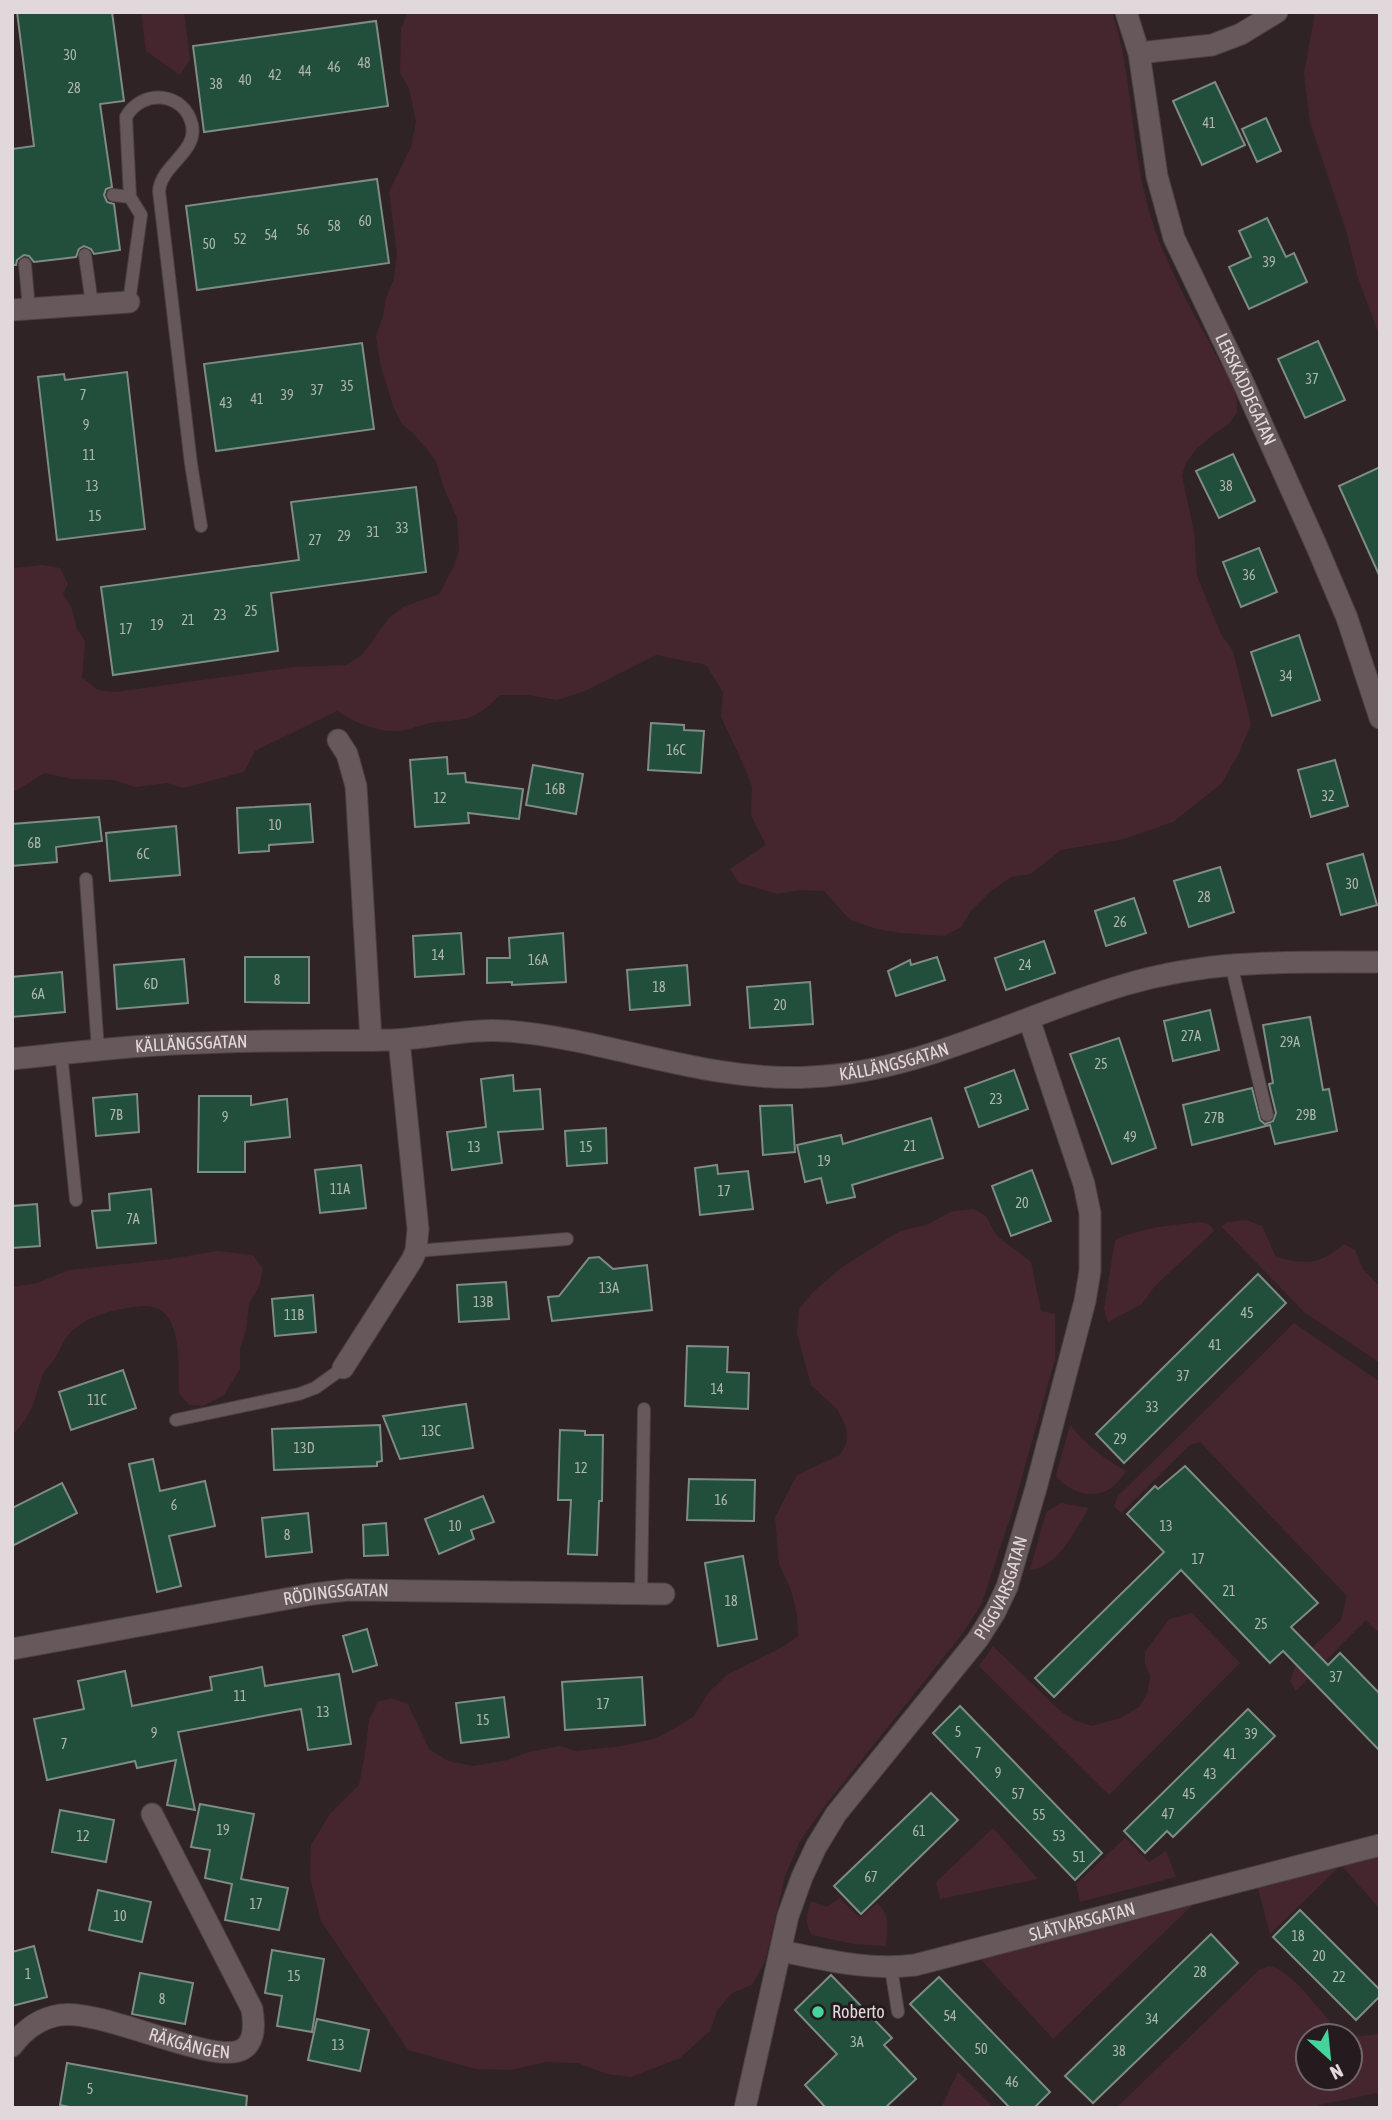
<svg xmlns="http://www.w3.org/2000/svg" width="1392" height="2120" viewBox="0 0 1392 2120" font-family="'Asap Condensed',sans-serif">
<rect width="100%" height="100%" fill="#2f2326"/>
<!-- green -->
<g fill="#45262f">
<polygon points="141,12 184,12 190,60 180,75 146,51"/>
<path d="M 408,12 L 1112,12 C 1133,75 1130,139 1147,203 C 1163,266 1201,325 1231,383 L 1237,400 L 1237,412 L 1228,425 L 1215,433 L 1197,448 L 1186,463 L 1182,475 L 1194,532 L 1197,576 L 1221,634 L 1233,651 L 1251,724 L 1238,755 L 1221,784 L 1173,822 L 1124,839 L 1061,850 L 1031,874 L 1011,877 L 991,891 L 970,912 L 961,927 L 944,936 L 899,933 L 877,929 L 850,920 L 824,891 L 800,890 L 778,894 L 739,883 L 730,869 L 766,845 L 751,815 L 752,787 L 745,768 L 721,717 L 723,692 L 706,665 L 656,655 L 585,691 L 557,700 L 528,695 L 500,695 C 475,719 471,719 437,722 C 426,723 415,728 405,730 C 380,734 357,724 337,711 L 255,751 L 244,772 L 183,788 L 167,783 L 136,787 L 113,780 L 73,779 L 44,773 L 16,791 L 12,791 L 12,568 L 42,565 L 60,568 L 68,584 L 63,594 L 71,606 L 77,629 L 85,641 L 82,678 L 98,690 L 115,692 L 295,667 L 346,665 L 362,655 L 389,618 L 403,607 L 439,594 L 454,566 L 459,550 L 457,518 L 443,486 L 436,461 L 415,435 L 402,424 L 393,406 L 380,363 L 376,336 L 383,316 L 386,298 L 394,279 L 397,253 L 389,192 L 411,147 L 416,122 L 409,88 L 400,73 L 401,28 Z"/>
<polygon points="1315,12 1380,12 1380,337 1358,278 1346,230 1310,122 1304,74"/>
<polygon points="974,1209 986,1216 997,1236 1031,1262 1041,1311 1055,1314 1055,1359 1013,1509 982,1603 963,1633 827,1803 800,1841 785,1876 765,1962 752,1985 732,1993 717,2011 710,2031 680,2058 631,2077 607,2074 578,2063 546,2062 510,2070 476,2069 408,2050 321,1921 310,1878 311,1845 330,1814 359,1785 365,1753 369,1720 378,1702 391,1698 408,1704 429,1749 448,1761 473,1766 508,1760 529,1752 560,1746 576,1751 622,1746 657,1738 678,1726 694,1716 709,1692 727,1675 783,1647 798,1636 797,1615 791,1590 779,1564 775,1517 797,1475 840,1455 847,1442 846,1427 838,1410 811,1385 797,1333 799,1309 813,1292 842,1267 900,1231 926,1225 953,1211"/>
<path d="M 1246,1220 L 1262,1226 L 1276,1257 C 1308,1265 1318,1265 1344,1244 L 1355,1250 L 1363,1269 L 1380,1287 L 1380,1363 L 1304,1312 L 1221,1226 L 1228,1222 Z"/>
<path d="M 1202,1222 L 1210,1225 L 1214,1231 L 1154,1287 L 1142,1304 L 1108,1322 L 1104,1309 L 1115,1240 C 1142,1227 1173,1225 1202,1222 Z"/>
<path d="M 217,1251 L 253,1255 L 263,1269 L 260,1284 L 249,1304 L 246,1331 L 240,1348 L 240,1369 L 224,1395 L 203,1406 L 189,1405 L 179,1393 C 178,1366 184,1304 144,1306 C 118,1308 83,1315 66,1338 C 62,1344 59,1351 56,1357 C 52,1363 46,1368 43,1374 C 33,1401 34,1414 12,1435 L 12,1287 L 37,1283 L 69,1270 L 170,1259 Z"/>
<polygon points="1294,1323 1380,1382 1380,1634 1366,1620 1296,1691 1290,1681 1297,1662 1341,1620 1347,1596 1200,1442 1190,1445 1121,1513 1114,1506 1118,1496"/>
<path d="M 1070,1425 C 1087,1446 1103,1458 1126,1471 C 1122,1476 1117,1484 1111,1488 C 1093,1501 1069,1492 1056,1476 Z"/>
<path d="M 1061,1503 L 1089,1508 C 1075,1529 1058,1568 1030,1570 L 1046,1512 Z"/>
<polygon points="1192,1613 1240,1663 1109,1795 979,1666 993,1646 1059,1710 1074,1720 1092,1726 1120,1718 1139,1707 1148,1692 1150,1676 1145,1663 1145,1652 1169,1619"/>
<polygon points="993,1828 1038,1879 940,1899 936,1882"/>
<polygon points="1125,1838 1149,1862 1166,1851 1176,1877 1080,1902 1076,1884"/>
<polygon points="1380,1849 1380,1909 1342,1866 1337,1869 1270,1934 1256,1881"/>
<polygon points="1201,1897 1053,2039 975,1953"/>
<path d="M 840,1898 L 860,1918 L 877,1903 C 891,1915 887,1929 886,1946 L 853,1944 L 812,1935 C 804,1923 807,1914 811,1901 L 826,1907 Z"/>
<path d="M 1269,1966 C 1290,1968 1322,2013 1337,2030 L 1345,2036 L 1308,2036 L 1308,2078 L 1350,2078 L 1350,2037 L 1380,2034 L 1380,2092 C 1357,2099 1333,2100 1310,2108 L 1116,2108 L 1259,1970 Z"/>
<polygon points="958,2072 994,2108 941,2108"/>
</g>
<!-- building -->
<g fill="#224e3c" stroke="#7e8c85" stroke-width="2">
<polygon points="17,12 112,12 124,101 100,104 112,187 106,189 104,195 107,202 114,204 120,250 94,254 91,249 84,246 79,249 76,257 34,262 29,256 24,255 17,260 16,265 12,265 12,149 34,146"/>
<polygon points="376,21 388,106 204,132 193,46"/>
<polygon points="1215,82 1245,145 1202,165 1173,101"/>
<polygon points="1266,118 1281,151 1257,162 1242,129"/>
<polygon points="377,179 389,263 197,290 186,206"/>
<polygon points="1267,218 1286,257 1294,253 1307,282 1249,309 1229,267 1251,257 1239,231"/>
<polygon points="1318,341 1345,400 1305,418 1278,359"/>
<polygon points="362,343 374,429 216,451 204,364"/>
<polygon points="127,372 145,529 57,540 38,377 64,374 65,380"/>
<polygon points="1233,454 1255,501 1219,518 1196,471"/>
<polygon points="1380,467 1380,577 1339,486"/>
<polygon points="416,487 426,572 271,593 278,651 113,675 101,587 299,560 291,502"/>
<polygon points="1259,548 1277,592 1241,607 1223,562"/>
<polygon points="1299,635 1320,700 1272,716 1251,652"/>
<polygon points="651,723 684,725 684,730 704,731 701,773 648,770"/>
<polygon points="447,757 448,774 465,773 466,782 523,789 519,819 468,813 469,823 415,827 410,760"/>
<polygon points="1335,760 1348,806 1311,817 1298,770"/>
<polygon points="533,765 583,774 576,814 526,805"/>
<polygon points="310,804 313,842 269,845 269,851 239,853 237,808"/>
<polygon points="99,817 102,841 56,847 57,862 12,866 12,824"/>
<polygon points="176,826 180,875 110,881 106,833"/>
<polygon points="1363,854 1377,905 1341,915 1327,864"/>
<polygon points="1220,867 1234,912 1189,927 1174,881"/>
<polygon points="1134,898 1146,933 1106,946 1095,911"/>
<polygon points="461,933 464,974 415,977 413,936"/>
<polygon points="563,933 566,982 512,985 512,982 487,983 487,958 510,958 509,938"/>
<polygon points="1044,941 1055,973 1006,990 995,958"/>
<polygon points="245,957 309,957 309,1003 245,1002"/>
<polygon points="937,957 945,980 896,996 888,971 910,960 911,965"/>
<polygon points="184,959 188,1003 117,1009 114,965"/>
<polygon points="687,965 690,1005 630,1010 627,970"/>
<polygon points="62,972 65,1012 12,1017 12,977"/>
<polygon points="810,982 813,1024 750,1028 747,987"/>
<polygon points="1210,1010 1219,1050 1173,1061 1164,1021"/>
<polygon points="1310,1017 1323,1090 1329,1089 1337,1131 1275,1144 1270,1125 1192,1145 1183,1105 1252,1088 1260,1120 1265,1124 1273,1121 1276,1113 1269,1084 1273,1083 1263,1025"/>
<polygon points="1119,1038 1156,1148 1112,1164 1070,1054"/>
<polygon points="1014,1070 1028,1109 979,1127 965,1088"/>
<polygon points="513,1075 514,1091 540,1089 543,1129 498,1132 502,1163 452,1170 447,1132 486,1127 481,1079"/>
<polygon points="137,1094 139,1132 96,1136 93,1098"/>
<polygon points="199,1096 251,1096 251,1105 287,1099 290,1137 245,1142 245,1172 198,1172"/>
<polygon points="792,1105 795,1152 763,1155 760,1106"/>
<polygon points="931,1118 943,1158 852,1185 855,1197 827,1203 821,1178 805,1182 797,1145 841,1135 843,1144"/>
<polygon points="606,1128 607,1163 567,1166 565,1131"/>
<polygon points="361,1165 366,1208 320,1213 315,1170"/>
<polygon points="717,1165 718,1174 748,1171 753,1209 700,1215 695,1168"/>
<polygon points="1032,1170 1051,1221 1011,1236 992,1186"/>
<polygon points="151,1189 156,1243 97,1248 92,1211 110,1210 109,1194"/>
<polygon points="37,1204 40,1246 12,1248 12,1206"/>
<polygon points="599,1257 613,1269 647,1265 652,1310 552,1321 548,1297 559,1296 589,1258"/>
<polygon points="1258,1274 1286,1303 1124,1463 1096,1434"/>
<polygon points="506,1282 509,1319 459,1322 457,1285"/>
<polygon points="313,1295 316,1332 275,1336 272,1299"/>
<polygon points="687,1346 728,1347 727,1372 749,1373 748,1409 685,1406"/>
<polygon points="123,1370 136,1408 71,1430 59,1392"/>
<polygon points="466,1404 473,1448 400,1459 383,1416"/>
<polygon points="380,1425 382,1461 377,1462 377,1466 274,1470 272,1429"/>
<polygon points="560,1430 585,1431 585,1435 603,1435 602,1501 599,1501 597,1555 568,1554 571,1500 558,1500"/>
<polygon points="153,1459 160,1491 205,1481 215,1526 169,1536 181,1586 157,1592 129,1464"/>
<polygon points="1185,1466 1318,1603 1291,1627 1328,1665 1340,1653 1380,1694 1380,1751 1283,1651 1270,1663 1181,1570 1054,1697 1035,1678 1164,1552 1127,1514 1155,1486 1158,1489"/>
<polygon points="689,1479 755,1480 754,1521 687,1520"/>
<polygon points="62,1483 77,1513 12,1546 12,1508"/>
<polygon points="483,1496 494,1522 471,1530 474,1539 439,1554 425,1519"/>
<polygon points="308,1513 312,1552 266,1557 262,1518"/>
<polygon points="386,1523 388,1555 364,1556 363,1525"/>
<polygon points="743,1556 757,1639 718,1646 705,1563"/>
<polygon points="367,1629 377,1665 353,1672 343,1636"/>
<polygon points="262,1667 265,1686 339,1674 351,1744 308,1750 301,1709 178,1732 195,1810 167,1805 176,1760 137,1768 135,1761 47,1780 34,1719 84,1709 78,1681 125,1671 132,1706 212,1690 210,1677"/>
<polygon points="642,1677 645,1725 565,1730 562,1682"/>
<polygon points="504,1697 509,1737 461,1743 456,1703"/>
<polygon points="960,1706 1102,1853 1075,1880 933,1733"/>
<polygon points="1248,1709 1275,1736 1173,1837 1167,1831 1145,1853 1124,1831"/>
<polygon points="931,1793 958,1820 861,1914 834,1886"/>
<polygon points="200,1804 254,1814 241,1879 288,1888 279,1930 225,1920 232,1884 205,1878 210,1850 191,1847"/>
<polygon points="60,1810 114,1820 106,1862 52,1852"/>
<polygon points="98,1890 151,1902 142,1942 89,1930"/>
<polygon points="1300,1910 1380,1990 1380,1996 1356,2020 1273,1937"/>
<polygon points="1211,1934 1238,1963 1093,2103 1065,2076"/>
<polygon points="34,1946 47,1997 12,2006 12,1952"/>
<polygon points="272,1950 324,1959 312,2032 277,2026 282,1996 265,1993"/>
<polygon points="140,1973 193,1983 185,2024 132,2014"/>
<polygon points="831,1975 892,2038 884,2045 916,2079 885,2108 826,2108 805,2085 837,2054 795,2010"/>
<polygon points="939,1977 1050,2092 1034,2108 1010,2108 910,2004"/>
<polygon points="317,2019 369,2030 360,2071 308,2060"/>
<polygon points="67,2063 247,2096 246,2108 74,2108 60,2105"/>
</g>
<g fill="none" stroke-linecap="round" stroke-linejoin="round">
<!-- lane casing -->
<g stroke="#4b4144" stroke-width="14">
<g id="lane">
<polyline points="113,195 130,197 141,215 129,302"/>
<path d="M 130,197 L 126,117 C 142,88 185,92 192,125 C 198,152 161,165 159,191 L 191,464 L 201,526"/>
<polyline points="85,255 92,304"/>
<polyline points="25,264 29,309"/>
<polyline points="86,879 98,1050"/>
<polyline points="1231,964 1267,1115"/>
<polyline points="61,1053 76,1200"/>
<polyline points="416,1251 567,1239"/>
<polyline points="176,1420 299,1394 315,1388 343,1368"/>
<polyline points="641,1594 644,1409"/>
<polyline points="891,1968 898,2012"/>
</g>
</g>
<!-- street casing -->
<g stroke="#4b4144" stroke-width="23">
<g id="street">
<path id="s1" d="M 1126,12 L 1139,53 L 1157,176 L 1174,238 L 1242,380 L 1317,547 L 1347,618 L 1380,718"/>
<polyline points="1139,53 1212,45 1241,34 1277,12"/>
<polyline points="12,310 129,302"/>
<polyline points="338,740 347,754 356,786 371,1040"/>
<path id="s2" d="M 12,1059 C 75,1052 137,1045 200,1043 C 263,1040 326,1041 389,1040 C 427,1039 469,1028 507,1031 C 609,1039 707,1083 810,1077 C 921,1072 1019,1016 1124,985 C 1211,959 1290,962 1380,962"/>
<polyline points="343,1368 412,1260 416,1251 418,1229 399,1040"/>
<path id="s3" d="M 12,1649 L 313,1594 L 348,1590 L 664,1594"/>
<path id="s4" d="M 781,1951 C 826,1960 869,1971 915,1965 L 1380,1845"/>
<path id="s5" d="M 12,2046 C 24,2030 40,2018 60,2015 C 102,2008 216,2067 243,2049 C 256,2041 254,2022 252,2009 L 152,1814"/>
<path id="s6" d="M 745,2108 L 788,1916 L 802,1877 L 816,1847 L 836,1814 L 978,1639 L 995,1612 L 1007,1587 L 1036,1488 L 1085,1301 L 1090,1271 L 1090,1213 L 1084,1184 L 1029,1019"/>
</g>
</g>
<!-- lane -->
<use href="#lane" stroke="#66585b" stroke-width="12"/>
<!-- street -->
<use href="#street" stroke="#66585b" stroke-width="21"/>
</g>
<!-- markers -->
<circle fill="#46d49e" stroke="#251a1d" stroke-width="2.5" cx="818" cy="2012" r="7"/>
<g text-anchor="middle" stroke-width="6" stroke-linejoin="round" paint-order="stroke">
<!-- number labels -->
<g font-size="14" fill="#b0b6b2">
<text x="70" y="60">30</text>
<text x="364" y="68">48</text>
<text x="334" y="72">46</text>
<text x="305" y="76">44</text>
<text x="275" y="80">42</text>
<text x="245" y="85">40</text>
<text x="216" y="89">38</text>
<text x="74" y="93">28</text>
<text x="1209" y="128">41</text>
<text x="365" y="226">60</text>
<text x="334" y="231">58</text>
<text x="303" y="235">56</text>
<text x="271" y="240">54</text>
<text x="240" y="244">52</text>
<text x="209" y="249">50</text>
<text x="1269" y="267">39</text>
<text x="1312" y="384">37</text>
<text x="347" y="391">35</text>
<text x="317" y="395">37</text>
<text x="83" y="400">7</text>
<text x="287" y="400">39</text>
<text x="257" y="404">41</text>
<text x="226" y="408">43</text>
<text x="86" y="430">9</text>
<text x="89" y="460">11</text>
<text x="92" y="491">13</text>
<text x="1226" y="491">38</text>
<text x="95" y="521">15</text>
<text x="402" y="533">33</text>
<text x="373" y="537">31</text>
<text x="344" y="541">29</text>
<text x="315" y="545">27</text>
<text x="1249" y="580">36</text>
<text x="251" y="616">25</text>
<text x="220" y="620">23</text>
<text x="188" y="625">21</text>
<text x="157" y="630">19</text>
<text x="126" y="634">17</text>
<text x="1286" y="681">34</text>
<text x="676" y="755">16C</text>
<text x="555" y="794">16B</text>
<text x="1328" y="801">32</text>
<text x="440" y="803">12</text>
<text x="275" y="830">10</text>
<text x="34" y="848">6B</text>
<text x="143" y="859">6C</text>
<text x="1352" y="889">30</text>
<text x="1204" y="902">28</text>
<text x="1120" y="927">26</text>
<text x="438" y="960">14</text>
<text x="538" y="965">16A</text>
<text x="1025" y="970">24</text>
<text x="277" y="985">8</text>
<text x="151" y="989">6D</text>
<text x="659" y="992">18</text>
<text x="38" y="999">6A</text>
<text x="780" y="1010">20</text>
<text x="1191" y="1041">27A</text>
<text x="1290" y="1047">29A</text>
<text x="1101" y="1069">25</text>
<text x="996" y="1104">23</text>
<text x="116" y="1120">7B</text>
<text x="1306" y="1120">29B</text>
<text x="225" y="1122">9</text>
<text x="1214" y="1123">27B</text>
<text x="1130" y="1142">49</text>
<text x="910" y="1151">21</text>
<text x="474" y="1152">13</text>
<text x="586" y="1152">15</text>
<text x="824" y="1166">19</text>
<text x="340" y="1194">11A</text>
<text x="724" y="1196">17</text>
<text x="1022" y="1208">20</text>
<text x="133" y="1224">7A</text>
<text x="609" y="1293">13A</text>
<text x="483" y="1307">13B</text>
<text x="1247" y="1318">45</text>
<text x="294" y="1320">11B</text>
<text x="1215" y="1350">41</text>
<text x="1183" y="1381">37</text>
<text x="717" y="1394">14</text>
<text x="97" y="1405">11C</text>
<text x="1152" y="1412">33</text>
<text x="431" y="1436">13C</text>
<text x="1120" y="1444">29</text>
<text x="304" y="1453">13D</text>
<text x="581" y="1473">12</text>
<text x="721" y="1505">16</text>
<text x="174" y="1510">6</text>
<text x="455" y="1531">10</text>
<text x="1166" y="1531">13</text>
<text x="287" y="1540">8</text>
<text x="1198" y="1564">17</text>
<text x="1229" y="1596">21</text>
<text x="731" y="1606">18</text>
<text x="1261" y="1629">25</text>
<text x="1336" y="1682">37</text>
<text x="240" y="1701">11</text>
<text x="603" y="1709">17</text>
<text x="323" y="1717">13</text>
<text x="483" y="1725">15</text>
<text x="958" y="1737">5</text>
<text x="154" y="1738">9</text>
<text x="1251" y="1739">39</text>
<text x="64" y="1749">7</text>
<text x="978" y="1758">7</text>
<text x="1230" y="1759">41</text>
<text x="998" y="1778">9</text>
<text x="1210" y="1779">43</text>
<text x="1018" y="1799">57</text>
<text x="1189" y="1799">45</text>
<text x="1168" y="1819">47</text>
<text x="1039" y="1820">55</text>
<text x="223" y="1835">19</text>
<text x="919" y="1836">61</text>
<text x="83" y="1841">12</text>
<text x="1059" y="1841">53</text>
<text x="1079" y="1862">51</text>
<text x="871" y="1882">67</text>
<text x="256" y="1909">17</text>
<text x="120" y="1921">10</text>
<text x="1298" y="1941">18</text>
<text x="1319" y="1961">20</text>
<text x="1200" y="1977">28</text>
<text x="28" y="1979">1</text>
<text x="294" y="1981">15</text>
<text x="1339" y="1982">22</text>
<text x="162" y="2004">8</text>
<text x="950" y="2021">54</text>
<text x="1152" y="2024">34</text>
<text x="857" y="2047">3A</text>
<text x="338" y="2050">13</text>
<text x="981" y="2054">50</text>
<text x="1119" y="2056">38</text>
<text x="1012" y="2087">46</text>
<text x="90" y="2094">5</text>
</g>
<!-- street labels -->
<g font-size="18" fill="#e0d8da" stroke="#251a1d">
<text dy="6" stroke="none"><textPath href="#s1" startOffset="399">LERSKÄDDEGATAN</textPath></text>
<text dy="6" stroke="none"><textPath href="#s2" startOffset="180">KÄLLÄNGSGATAN</textPath></text>
<text dy="6" stroke="none"><textPath href="#s2" startOffset="889">KÄLLÄNGSGATAN</textPath></text>
<text dy="6" stroke="none"><textPath href="#s6" startOffset="592">PIGGVARSGATAN</textPath></text>
<text dy="6" stroke="none"><textPath href="#s3" startOffset="329">RÖDINGSGATAN</textPath></text>
<text dy="6" stroke="none"><textPath href="#s4" startOffset="308">SLÄTVARSGATAN</textPath></text>
<text dy="6" stroke="none"><textPath href="#s5" startOffset="192">RÄKGÅNGEN</textPath></text>
</g>
<!-- poi labels -->
<g font-size="18" fill="#e0d8da" stroke="#251a1d" text-anchor="start">
<text x="832" y="2018">Roberto</text>
</g>
</g>
<!-- border -->
<rect width="1392" height="2120" fill="none" stroke="#e0d8da" stroke-width="28"/>
<!-- north arrow -->
<g transform="translate(1329 2057) rotate(153)"><circle r="33" fill="#251a1d" stroke="#706669" stroke-width="2"/>
<path d="M0-5L12 26L0 18L-12 26Z" fill="#46d49e"/>
<text y="-10" font-size="19" font-weight="bold" text-anchor="middle" fill="#e0d8da">N</text>
</g>
</svg>
